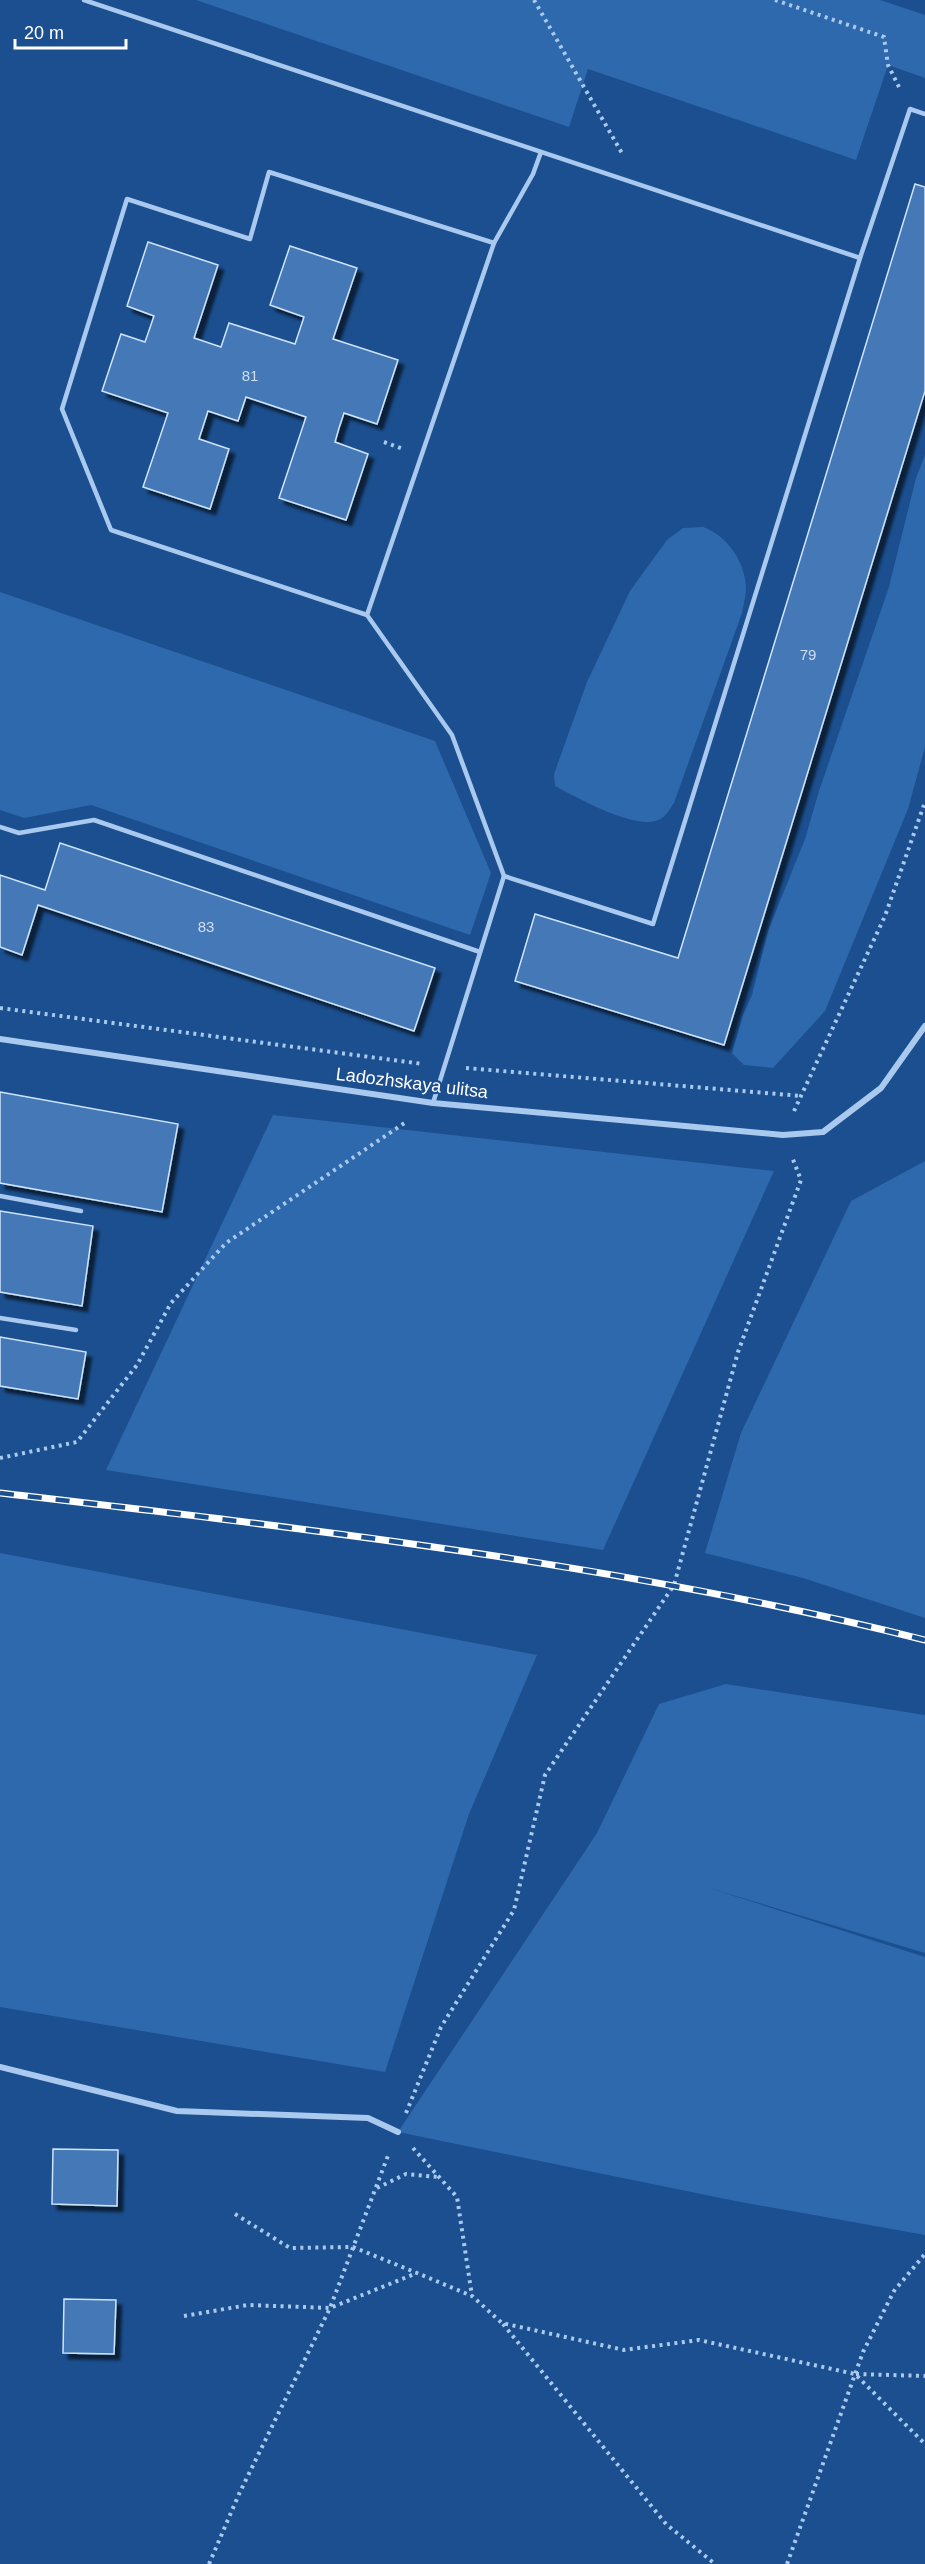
<svg xmlns="http://www.w3.org/2000/svg" width="925" height="2564" viewBox="0 0 925 2564" font-family="Helvetica,sans-serif">
<defs>
<filter id="shadow"><feDropShadow dx="5.5" dy="5.5" stdDeviation="1.5" flood-color="#0009"/></filter>
</defs>
<rect width="100%" height="100%" fill="#1b4f8f"/>
<!-- green -->
<g fill="#2e69ad">
<polygon points="196,0 880,0 925,15 925,78 888,65 856,160 588,69 569,127"/>
<polygon points="925,455 925,747 908,809 825,1011 773,1068 744,1065 732,1053 743,1015 752,995 768,931 805,839 819,791 889,587 916,478"/>
<path d="M 703,527 C 727,535 746,563 746,589 C 746,597 743,605 742,613 L 674,803 C 670,808 667,815 662,818 C 641,834 576,797 555,786 L 554,774 L 587,682 L 630,591 L 667,540 L 683,528 Z"/>
<polygon points="0,592 435,741 491,873 470,935 91,805 24,818 0,810"/>
<polygon points="273,1115 774,1171 603,1550 106,1470"/>
<polygon points="925,1161 925,1618 803,1578 705,1553 741,1433 851,1201"/>
<polygon points="0,1553 537,1655 469,1814 385,2072 0,2007"/>
<polygon points="726,1684 925,1715 925,1953 706,1887 925,1957 925,2235 735,2201 398,2132 597,1833 659,1704"/>
</g>
<!-- building -->
<g fill="#4478b7" stroke="#cfe3fa" stroke-width="1.5" filter="url(#shadow)">
<polygon points="915,184 925,187 925,391 724,1045 515,981 535,914 678,958"/>
<polygon points="148,242 218,265 194,338 221,347 229,323 295,344 304,317 270,305 290,246 357,268 333,339 398,360 377,424 344,413 339,428 335,442 368,454 346,520 279,498 306,417 246,397 238,421 208,411 199,439 229,449 210,509 143,487 168,413 102,391 121,334 145,342 154,316 127,306"/>
<polygon points="60,843 435,968 414,1031 38,905 22,955 0,947 0,875 45,890"/>
<polygon points="0,1092 178,1124 162,1212 0,1183"/>
<polygon points="0,1211 93,1226 82,1306 0,1292"/>
<polygon points="0,1337 86,1352 78,1399 0,1386"/>
<polygon points="53,2149 118,2150 117,2206 52,2204"/>
<polygon points="64,2299 116,2300 114,2354 63,2353"/>
</g>
<g fill="none" stroke-linecap="round" stroke-linejoin="round">
<!-- path -->
<g stroke="#a9c9ee" stroke-width="4" stroke-dasharray="3 4.5" stroke-linecap="butt">
<polyline points="534,0 623,155"/>
<polyline points="775,0 884,37 888,65 900,89"/>
<polyline points="384,442 403,449"/>
<polyline points="0,1008 423,1064"/>
<polyline points="466,1068 801,1096"/>
<polyline points="794,1111 885,916 925,802"/>
<polyline points="0,1458 77,1442 137,1365 171,1303 226,1243 406,1122"/>
<polyline points="406,2113 441,2027 514,1910 545,1775 674,1585 738,1352 801,1180 792,1157"/>
<polyline points="413,2148 457,2197 472,2296"/>
<polyline points="377,2188 406,2174 438,2177"/>
<polyline points="235,2214 290,2248 353,2247 417,2273 472,2296 502,2323 624,2350 699,2340 855,2374 925,2444"/>
<polyline points="184,2316 248,2305 330,2308 417,2273"/>
<polyline points="503,2324 666,2524 715,2564"/>
<polyline points="856,2374 925,2376"/>
<polyline points="209,2564 239,2494 330,2308 389,2153"/>
<polyline points="787,2564 863,2352 894,2291 925,2254"/>
</g>
<!-- service -->
<g stroke="#a9c9ee" stroke-width="4.5">
<polyline points="84,0 860,258"/>
<polyline points="494,243 533,174 541,152"/>
<polyline points="367,615 111,530 62,409 127,199 250,239 269,172 494,243 367,615 452,735 504,876"/>
<polyline points="0,827 19,833 94,820 480,952"/>
<polyline points="433,1103 504,876 653,924 860,258 910,109 925,114"/>
<polyline points="0,1196 81,1211"/>
<polyline points="0,1318 76,1330"/>
</g>
<!-- minor -->
<g stroke="#a9c9ee" stroke-width="6">
<polyline points="0,1039 433,1103 783,1135 823,1132 881,1088 925,1026"/>
<polyline points="0,2067 177,2111 368,2118 398,2132"/>
</g>
<!-- rail casing -->
<g stroke="#fff" stroke-width="7">
<path id="rail" d="M 0,1493 C 310,1529 621,1564 925,1640"/>
</g>
<!-- rail -->
<use href="#rail" stroke="#1b4f8f" stroke-width="4.5" stroke-dasharray="14" stroke-linecap="butt"/>
</g>
<g text-anchor="middle" stroke-width="4.5" stroke-linejoin="round" paint-order="stroke">
<!-- number labels -->
<g font-size="15" fill="#d0dded">
<text x="250" y="381">81</text>
<text x="808" y="660">79</text>
<text x="206" y="932">83</text>
</g>
<!-- street labels -->
<g font-size="18" fill="#fff" stroke="#1b4f8f">
<text transform="translate(412 1083) rotate(7)" y="6">Ladozhskaya ulitsa</text>
</g>
</g>
<!-- scale -->
<path d="M15 39v9h111v-9" fill="none" stroke="#ffffff" stroke-width="3"/>
<text x="24" y="39" font-size="18" fill="#ffffff" stroke="#1b4f8f" stroke-width="4.5" paint-order="stroke">20 m</text>
</svg>
